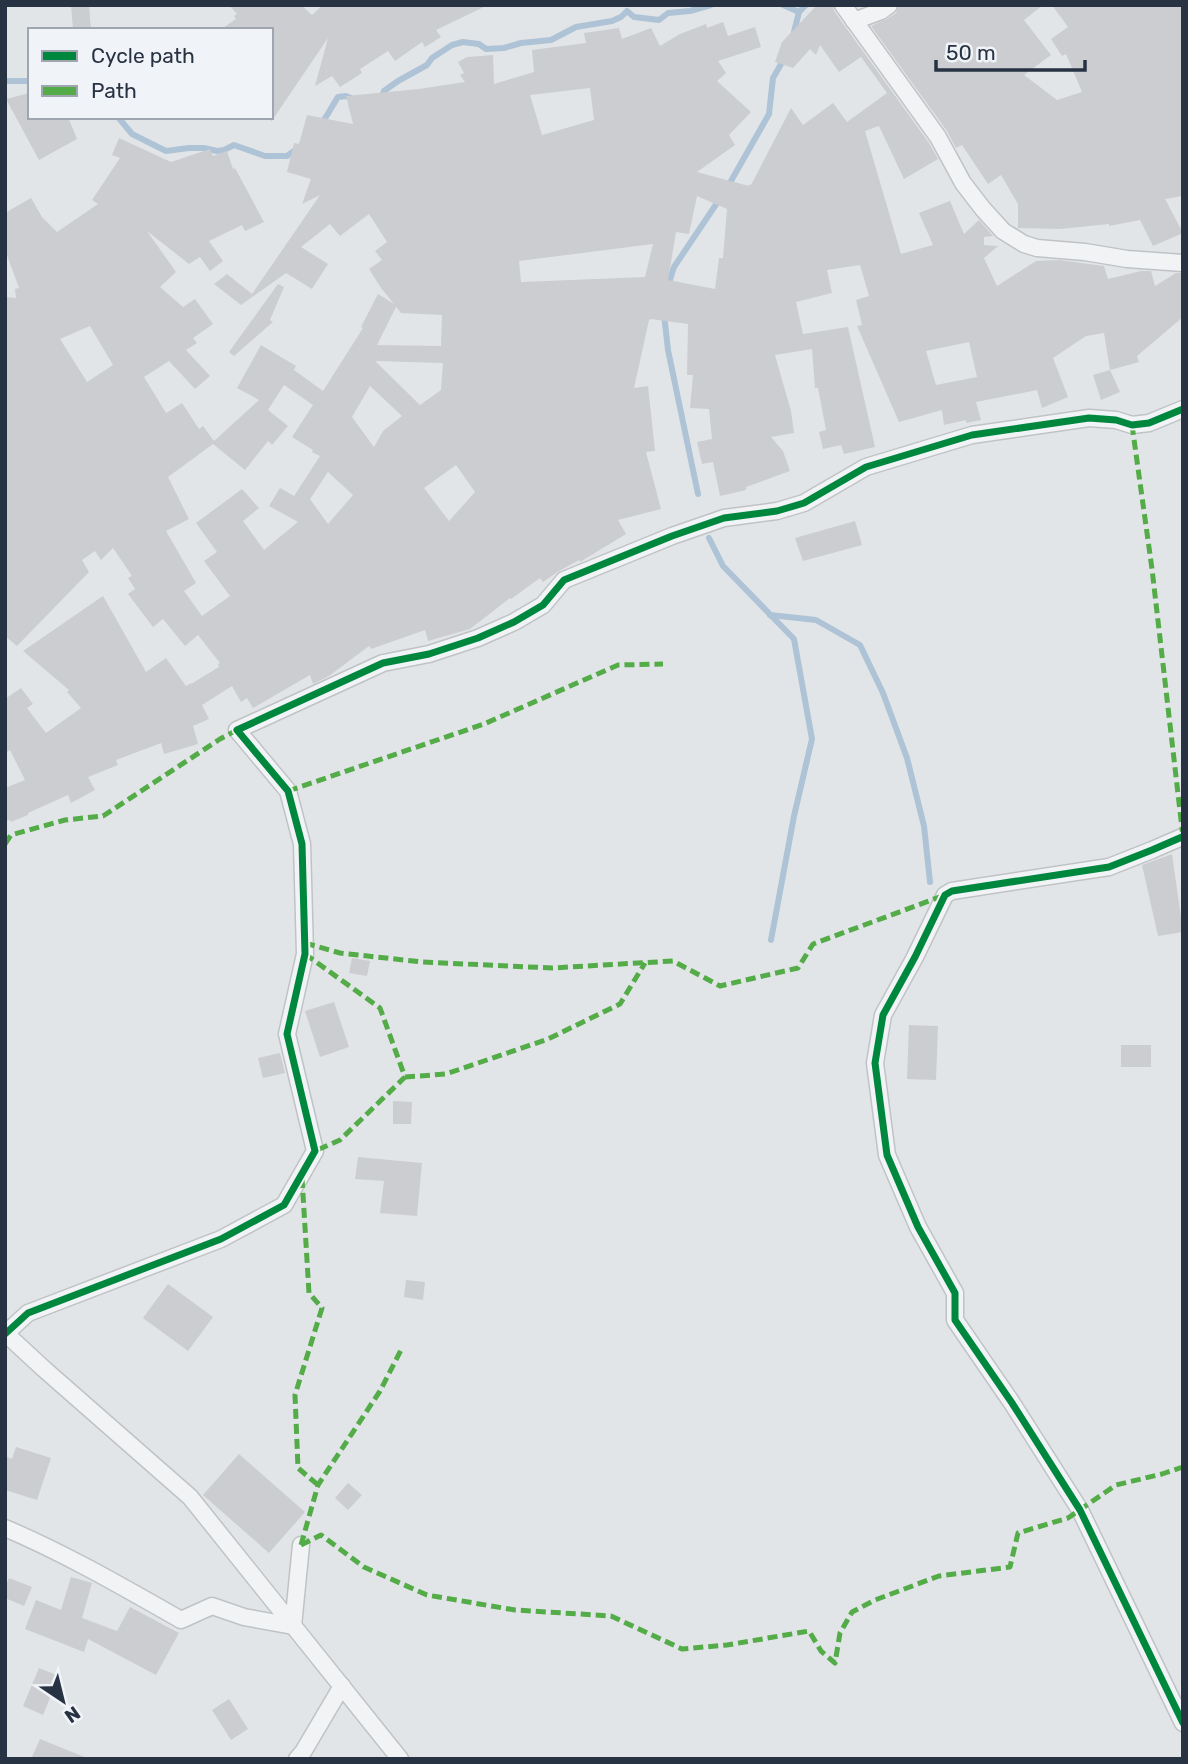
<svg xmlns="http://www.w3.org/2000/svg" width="1188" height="1764" viewBox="0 0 1188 1764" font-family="Rubik,sans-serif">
<rect width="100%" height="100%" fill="#e2e5e8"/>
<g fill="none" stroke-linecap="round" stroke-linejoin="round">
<!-- stream -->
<g stroke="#aec3d5" stroke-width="6">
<polyline points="783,5 799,12"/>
<polyline points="793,36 799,12 806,5"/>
<polyline points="5,81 27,81 30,83"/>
<polyline points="381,99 384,91 398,81 427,65 432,58 452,45 463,42 479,44 486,49 504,48 521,43 551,40 576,27 612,21 621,17 627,11 634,17 659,20 668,13 690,11 711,5"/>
<polyline points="118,117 132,134 166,151 189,148 204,148 217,151 224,150 234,145 265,156 287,156 298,148"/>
<path d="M 321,124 C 328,115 332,106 338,97 L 346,96 L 351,98"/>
<polyline points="727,188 769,114 773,78 784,59"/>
<polyline points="668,286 674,267 719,200"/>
<polyline points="664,314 668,350 698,494"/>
<polyline points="709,538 723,566 794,639 812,739 794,816 771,940"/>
<polyline points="770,615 816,620 860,645 883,693 907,758 924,826 930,882"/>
</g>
</g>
<!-- building -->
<g fill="#cbcdd0" fill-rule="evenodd">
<polygon points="71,5 89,5 91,30 73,30"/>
<polygon points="229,5 301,5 312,15 323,5 488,5 436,30 441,37 425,47 422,42 395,61 388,51 360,69 362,73 340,87 332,76 315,86 328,38 271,122 271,30 220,30 236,19 234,16 237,14"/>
<path d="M 817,5 L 833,5 L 834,11 L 929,143 L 938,159 L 904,179 L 879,126 L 865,131 L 901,254 L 933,245 L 919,213 L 950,201 L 964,234 L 979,220 L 993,236 L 984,237 L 984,245 L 998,246 L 984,258 L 997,286 L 1036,261 L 1059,260 L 1104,266 L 1108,279 L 1141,271 L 1151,271 L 1155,286 L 1176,273 L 1183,273 L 1183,317 L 1137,356 L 1139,362 L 1110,370 L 1104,333 L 1086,336 L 1053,358 L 1068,397 L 1042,408 L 1037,390 L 976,402 L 981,420 L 966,423 L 966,420 L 944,425 L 942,410 L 899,422 L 857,326 L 862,325 L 856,300 L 869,296 L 860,265 L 827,270 L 832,293 L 796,302 L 803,334 L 848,327 L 875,447 L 844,454 L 841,445 L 823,449 L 819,432 L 826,430 L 818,388 L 815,388 L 812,349 L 775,355 L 791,411 L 794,433 L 771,437 L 783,451 L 790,471 L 746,487 L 746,490 L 720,496 L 713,462 L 702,464 L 697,442 L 712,439 L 709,409 L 690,408 L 693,375 L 687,375 L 688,324 L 651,319 L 649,320 L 634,388 L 648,386 L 655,451 L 646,452 L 661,509 L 618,520 L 626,534 L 580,562 L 579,560 L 559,571 L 543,582 L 540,578 L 511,599 L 510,598 L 470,629 L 428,641 L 425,630 L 371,649 L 369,646 L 329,676 L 313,684 L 310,675 L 253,708 L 247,698 L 241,702 L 232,686 L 202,705 L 209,719 L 193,726 L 198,744 L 164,754 L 161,743 L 116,760 L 118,765 L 88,777 L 95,790 L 71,803 L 68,795 L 28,813 L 28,815 L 11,822 L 10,820 L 5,821 L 5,788 L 25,780 L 10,750 L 5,753 L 5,699 L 21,688 L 33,704 L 27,708 L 46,733 L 81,708 L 67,692 L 69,690 L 23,651 L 103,596 L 146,672 L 166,658 L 186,686 L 191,683 L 191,684 L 219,667 L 218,664 L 220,663 L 198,635 L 185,646 L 163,619 L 153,627 L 128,594 L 135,589 L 128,578 L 132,576 L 113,548 L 101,560 L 95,551 L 82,560 L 89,572 L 17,646 L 5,636 L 5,297 L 16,298 L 15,289 L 19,288 L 5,250 L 5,213 L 31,198 L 42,217 L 57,232 L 98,204 L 92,200 L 120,158 L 112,155 L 119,138 L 171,162 L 210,149 L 213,156 L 227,151 L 233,169 L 235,168 L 264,222 L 245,231 L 242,225 L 209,241 L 223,261 L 210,271 L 200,257 L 189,264 L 147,231 L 176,272 L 160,287 L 183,307 L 195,299 L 213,324 L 193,338 L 197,343 L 186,350 L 210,376 L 195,389 L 169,361 L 144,377 L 166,413 L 182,403 L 199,429 L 203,426 L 214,441 L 259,400 L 237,388 L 261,345 L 296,366 L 294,370 L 323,391 L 363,328 L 361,327 L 378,294 L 394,304 L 381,288 L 369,269 L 382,260 L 375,251 L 387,242 L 369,214 L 340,236 L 330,224 L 301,247 L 328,264 L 312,289 L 286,273 L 241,305 L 214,284 L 227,274 L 252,294 L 320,195 L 302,204 L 311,179 L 287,172 L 294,143 L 299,144 L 307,115 L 353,124 L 346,96 L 419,89 L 465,82 L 460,75 L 464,73 L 458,62 L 467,57 L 493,55 L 494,84 L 534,72 L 532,50 L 586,43 L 584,33 L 619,28 L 622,39 L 651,28 L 660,46 L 680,34 L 706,24 L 707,28 L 723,22 L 728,36 L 755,27 L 761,47 L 718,61 L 726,73 L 717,81 L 751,112 L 729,135 L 735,145 L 697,172 L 749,186 L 749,184 L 751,185 L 791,108 L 803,125 L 833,103 L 847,122 L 887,93 L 861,57 L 839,72 L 820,45 L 816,55 L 810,49 L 793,68 L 775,62 L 782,42 ZM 590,88 L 594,120 L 542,135 L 530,95 ZM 697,196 L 727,209 L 723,258 L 719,258 L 715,289 L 668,280 L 676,232 L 689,234 ZM 653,244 L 645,277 L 521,282 L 519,261 ZM 396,307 L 401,313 L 442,315 L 441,346 L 377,345 ZM 90,326 L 113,365 L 87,382 L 60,339 ZM 969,342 L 977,377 L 936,385 L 926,351 ZM 375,361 L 443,363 L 441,390 L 420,405 ZM 284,385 L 313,405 L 292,437 L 313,450 L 312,452 L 320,456 L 294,496 L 280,488 L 269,506 L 298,522 L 264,550 L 243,521 L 259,508 L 242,489 L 196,523 L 217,552 L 204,561 L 230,596 L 202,616 L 184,591 L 196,583 L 166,531 L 189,519 L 168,477 L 213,444 L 245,470 L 268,441 L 272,445 L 288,426 L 268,410 ZM 370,386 L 402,416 L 383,431 L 374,447 L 352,417 ZM 456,465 L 475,492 L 449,521 L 424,488 ZM 328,472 L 353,495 L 328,524 L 310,499 Z"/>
<polygon points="899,5 1043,5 1024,20 1051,55 1024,75 1057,100 1082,92 1066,54 1062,56 1051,39 1068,27 1052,5 1183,5 1183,196 1165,199 1183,233 1153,246 1140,220 1109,226 1109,224 1060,229 1018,228 1018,204 1001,175 988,184 962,145 956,148 947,131 871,26 887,19 896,13"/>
<polygon points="30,93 30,117 68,117 77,139 39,160 6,99"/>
<polygon points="278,284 284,287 270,320 273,322 234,356 229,352"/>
<polygon points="1110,370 1120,392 1101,400 1093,375"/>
<polygon points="855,521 862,545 803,561 795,538"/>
<polygon points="1172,854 1183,932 1158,936 1142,865"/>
<polygon points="352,958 370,961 367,976 349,973"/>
<polygon points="334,1002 349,1047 320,1057 305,1011"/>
<polygon points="909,1025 938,1026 936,1080 907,1079"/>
<rect x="1121" y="1045" width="30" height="22"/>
<polygon points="280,1053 285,1073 263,1078 258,1058"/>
<polygon points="393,1101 412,1102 411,1124 393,1124"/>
<polygon points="358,1157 422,1163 417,1216 380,1213 384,1181 355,1179"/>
<polygon points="406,1280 425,1282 423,1300 404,1297"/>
<polygon points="168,1284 213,1317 188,1351 143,1318"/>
<polygon points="16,1447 51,1458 37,1500 5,1490 5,1456 12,1459"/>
<polygon points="239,1454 305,1512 269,1553 203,1495"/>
<polygon points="348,1483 362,1495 348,1510 335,1498"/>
<polygon points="71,1577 92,1583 82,1618 117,1631 130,1607 179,1633 156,1675 88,1639 84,1652 25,1629 36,1600 61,1610"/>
<polygon points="9,1578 32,1587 24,1606 5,1598 5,1588"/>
<polygon points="39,1668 59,1676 43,1715 23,1706"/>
<polygon points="229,1699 248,1729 231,1740 212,1710"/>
<polygon points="40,1739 87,1758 87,1759 31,1759"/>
</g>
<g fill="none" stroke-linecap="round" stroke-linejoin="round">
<!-- minor casing -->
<g stroke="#c0c3c6" stroke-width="19">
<g id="minor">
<polyline points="843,5 938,137 963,183 983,209 1003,231 1024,244 1037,248 1085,252 1127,259 1183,263"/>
<polyline points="854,21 881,11 889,5"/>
<polyline points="1182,837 1152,850 1109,867 952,891 945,895 915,957 883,1015 875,1063 887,1155 918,1227 955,1293 955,1320 1012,1403 1080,1510 1183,1723"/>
<polyline points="5,1333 44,1369 190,1497 400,1759"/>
<polyline points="5,1334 28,1313 221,1239 284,1205 315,1151 287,1034 305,954 302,844 288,791 237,730 383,663 429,654 478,638 514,622 543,605 564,580 672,536 724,518 777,511 804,503 866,467 972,435 1089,418 1116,420 1132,425 1149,423 1183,409"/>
<path d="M 5,1528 C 66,1554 123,1587 181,1620 L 212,1606 L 244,1617 L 293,1626 L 301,1545"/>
<polyline points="297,1759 303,1752 342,1686"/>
</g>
</g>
<!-- minor -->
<use href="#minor" stroke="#f2f3f4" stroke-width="16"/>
<!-- quiet -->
<g stroke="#53ac47" stroke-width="5" stroke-dasharray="10 5" stroke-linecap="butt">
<polyline points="1132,425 1152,569 1183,837"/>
<polyline points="288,791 484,724 618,665 663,664"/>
<polyline points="5,844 11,835 65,820 103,816 220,739 237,730"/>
<polyline points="305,943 340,953 422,962 552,968 673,961 720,986 798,968 813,944 945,895"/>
<polyline points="305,954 380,1008 405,1077 340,1140 315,1151"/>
<polyline points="405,1077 446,1074 548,1039 620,1004 645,963"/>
<polyline points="302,1178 309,1293 322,1308 295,1395 298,1468 318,1485"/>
<polyline points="301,1545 321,1535 364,1567 427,1595 515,1610 611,1616 682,1649 727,1645 809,1631 821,1651 835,1663 840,1633 852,1612 875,1600 939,1576 1010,1567 1018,1533 1068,1518 1116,1485 1162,1474 1183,1467"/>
<polyline points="301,1545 318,1485 380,1391 401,1350"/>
</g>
<!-- cycleway casing -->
<g stroke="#f0f3f7" stroke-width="11">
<g id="cycleway">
<polyline points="1182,837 1152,850 1109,867 952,891 945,895 915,957 883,1015 875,1063 887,1155 918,1227 955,1293 955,1320 1012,1403 1080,1510 1183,1723"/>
<polyline points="5,1334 28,1313 221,1239 284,1205 315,1151 287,1034 305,954 302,844 288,791 237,730 383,663 429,654 478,638 514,622 543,605 564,580 672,536 724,518 777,511 804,503 866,467 972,435 1089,418 1116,420 1132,425 1149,423 1183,409"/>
</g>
</g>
<!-- cycleway -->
<use href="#cycleway" stroke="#00873e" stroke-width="7"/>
</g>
<!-- border -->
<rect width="1188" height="1764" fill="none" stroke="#273243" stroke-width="14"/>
<!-- legend -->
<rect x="28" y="28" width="245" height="91" fill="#f0f3f7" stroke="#a0a6af" stroke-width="2"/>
<rect x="42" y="51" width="35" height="10" fill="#00873e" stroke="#a0a6af" stroke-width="2"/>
<text x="91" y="63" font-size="21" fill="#273243">Cycle path</text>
<rect x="42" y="86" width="35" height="10" fill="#53ac47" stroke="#a0a6af" stroke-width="2"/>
<text x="91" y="98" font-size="21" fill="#273243">Path</text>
<!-- north arrow -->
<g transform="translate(63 1701) rotate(145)" stroke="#f0f3f7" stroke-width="5" paint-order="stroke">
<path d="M0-5L12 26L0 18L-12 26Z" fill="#273243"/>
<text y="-10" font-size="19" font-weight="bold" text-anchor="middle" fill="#273243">N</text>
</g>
<!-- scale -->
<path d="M936 60v10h149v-10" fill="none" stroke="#273243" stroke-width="3.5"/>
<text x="946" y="60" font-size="21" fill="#273243" stroke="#f0f3f7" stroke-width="5" paint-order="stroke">50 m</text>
</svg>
